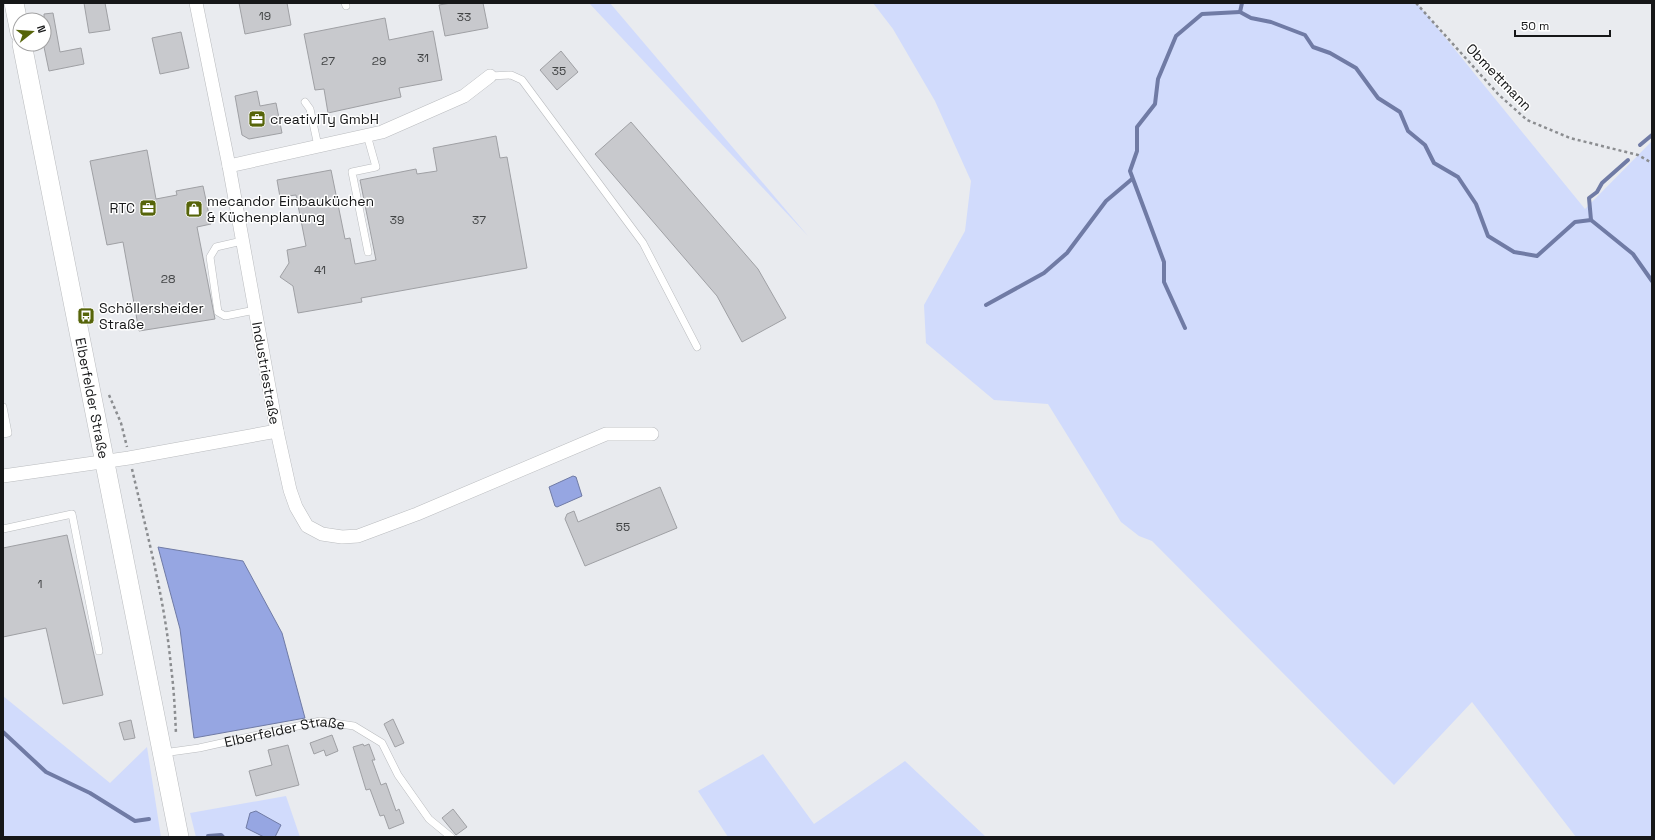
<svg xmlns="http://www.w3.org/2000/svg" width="1655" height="840" viewBox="0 0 1655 840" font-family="'Space Grotesk',sans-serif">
<rect width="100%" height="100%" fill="#e9ebef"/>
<!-- green -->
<g fill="#d1dbfc">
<polygon points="589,3 610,3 808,236"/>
<polygon points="873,3 1417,3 1585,209 1652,141 1652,837 1576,837 1472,702 1394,785 1152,541 1139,536 1121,522 1048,404 994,400 926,343 924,305 965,231 971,181 935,101 893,29"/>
<polygon points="3,696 110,783 147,747 161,837 3,837"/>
<polygon points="763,754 814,824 905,761 986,837 728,837 698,791"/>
<polygon points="286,796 300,837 196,837 190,813"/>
</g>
<!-- water -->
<g fill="#96a6e2" stroke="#707ba5">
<polygon points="573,476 576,477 582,496 557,507 555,506 549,487"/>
<polygon points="158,547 243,561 282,633 305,718 194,738 180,629"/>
<polygon points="256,811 281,825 275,837 264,837 246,828 250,813"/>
</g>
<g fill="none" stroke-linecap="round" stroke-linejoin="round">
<!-- stream -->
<g stroke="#707ba5" stroke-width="4">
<polyline points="1242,3 1240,12 1251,18 1271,22 1305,35 1313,47 1330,53 1356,68 1378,98 1400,112 1408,131 1425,145 1434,163 1458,177 1476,204 1488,236 1514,252 1537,256 1575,222 1591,220 1633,254 1652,281"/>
<polyline points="1640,145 1652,135"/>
<polyline points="1591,220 1589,198 1597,192 1602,183 1628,160"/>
<polyline points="986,305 1044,273 1067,253 1106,201 1132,179"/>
<polyline points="1185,328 1164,282 1164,262 1130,171 1137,151 1137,127 1155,104 1158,79 1176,36 1202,14 1240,12"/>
<polyline points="3,732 46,772 90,793 135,821 149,819"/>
<polyline points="208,836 221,835 223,837"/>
</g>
</g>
<!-- building -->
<g fill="#c8c9cd" stroke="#9fa0a4">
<polygon points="84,3 105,3 110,30 89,33"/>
<polygon points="239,3 287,3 291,25 245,34"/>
<polygon points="451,3 483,3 488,28 445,36 439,5"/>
<polygon points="53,13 60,52 81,48 84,64 49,71 44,47 44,14"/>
<polygon points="385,18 389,40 433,31 442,80 399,88 401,97 328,113 324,89 315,90 304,34"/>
<polygon points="181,32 189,68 160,74 152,38"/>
<polygon points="561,51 578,72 557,90 540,70"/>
<polygon points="257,91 260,106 276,103 282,133 249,139 242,135 235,96"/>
<polygon points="631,122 758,269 786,318 742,342 717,296 595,154"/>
<polygon points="496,136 500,158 507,157 527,268 361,298 362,302 298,313 293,286 280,277 289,263 287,250 306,246 296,195 280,197 277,180 331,170 345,239 350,238 355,264 376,260 360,180 416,169 417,174 437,171 433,148"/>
<polygon points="147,150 156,199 177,195 176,191 203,186 211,224 197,227 215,319 139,331 123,242 107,245 90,161"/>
<polygon points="660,487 677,528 585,566 565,519 567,514 574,511 578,522"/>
<polygon points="67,535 103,695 63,704 46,628 3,637 3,548"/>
<polygon points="393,719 404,743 395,747 384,724"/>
<polygon points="131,720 135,738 124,740 119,723"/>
<polygon points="332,735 338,751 326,756 324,750 314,754 310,743"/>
<polygon points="363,744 364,746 369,744 375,760 372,760 381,785 386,783 396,811 399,809 404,823 389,829 384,815 380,816 370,789 366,790 353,747"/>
<polygon points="288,745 299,785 256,796 249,771 272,765 268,750"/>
<polygon points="453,809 467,827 456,835 442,818"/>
</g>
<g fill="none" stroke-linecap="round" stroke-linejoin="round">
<!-- lane casing -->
<g stroke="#babcbf" stroke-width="8">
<g id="lane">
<polyline points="345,3 346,6"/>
<polyline points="490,76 511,75 522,80 643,243 697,347"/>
<polyline points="305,102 310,109 318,146"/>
<polyline points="367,135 376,167 352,172 368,252"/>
<polyline points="242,241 216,247 210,257 218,312 225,316 255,310"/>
<polyline points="3,407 8,433 3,434"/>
<polyline points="3,529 72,514 99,651"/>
<path id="s1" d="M 163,753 L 199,748 L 320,721 L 354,726 L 382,743 L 398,775 L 429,819 L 451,837"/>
</g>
</g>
<!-- street casing -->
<g stroke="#babcbf" stroke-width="14">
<g id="street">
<polyline points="196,3 229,166 277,431 290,490 296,507 307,526 322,534 342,537 358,536 417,514 606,434 652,434"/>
<polyline points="229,166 382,132 464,96 490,76"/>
<polyline points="3,476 129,458 277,431"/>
</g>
</g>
<!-- secondary casing -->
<g stroke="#babcbf" stroke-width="20">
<g id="secondary">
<polyline points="14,3 20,33"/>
<path id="s2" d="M 22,44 L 179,837"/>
</g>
</g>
<!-- path -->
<g stroke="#8b8d90" stroke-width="2.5" stroke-dasharray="3 3" stroke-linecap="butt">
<polyline points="1416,3 1498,94 1527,120 1570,138 1638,155 1652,163"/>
<polyline points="109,395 121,423 127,447"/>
<path d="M 132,469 C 147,534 165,600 171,667 C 174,689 175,712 176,734"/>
</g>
<!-- lane -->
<use href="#lane" stroke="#fff" stroke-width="7"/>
<!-- street -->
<use href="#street" stroke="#fff" stroke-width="13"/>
<!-- secondary -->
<use href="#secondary" stroke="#fff" stroke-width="19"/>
</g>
<!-- icons -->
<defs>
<g id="office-square" transform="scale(0.9)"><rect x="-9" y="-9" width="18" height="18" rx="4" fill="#566409" stroke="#fff"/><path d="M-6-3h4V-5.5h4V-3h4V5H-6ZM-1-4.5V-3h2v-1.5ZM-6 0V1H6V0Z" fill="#fff"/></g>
<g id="shop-square" transform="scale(0.9)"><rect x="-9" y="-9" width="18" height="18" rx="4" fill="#566409" stroke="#fff"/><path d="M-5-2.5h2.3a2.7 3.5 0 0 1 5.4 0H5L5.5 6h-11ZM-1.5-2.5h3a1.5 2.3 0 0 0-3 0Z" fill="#fff"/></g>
<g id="bus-square" transform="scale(0.9)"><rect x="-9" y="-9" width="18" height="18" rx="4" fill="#566409" stroke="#fff"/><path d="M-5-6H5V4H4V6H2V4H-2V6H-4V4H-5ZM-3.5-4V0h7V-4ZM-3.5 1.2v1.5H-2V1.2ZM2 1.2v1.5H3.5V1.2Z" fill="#fff"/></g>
</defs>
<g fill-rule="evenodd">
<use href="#office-square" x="257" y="119"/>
<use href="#office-square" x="148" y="208"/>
<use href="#shop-square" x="194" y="209"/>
<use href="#bus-square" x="86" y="316"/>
</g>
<g text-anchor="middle" stroke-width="3" stroke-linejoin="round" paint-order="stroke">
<!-- number labels -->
<g font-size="12" fill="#424445">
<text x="265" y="20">19</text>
<text x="464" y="21">33</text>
<text x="423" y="62">31</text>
<text x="328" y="65">27</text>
<text x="379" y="65">29</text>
<text x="559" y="75">35</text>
<text x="397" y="224">39</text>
<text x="479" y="224">37</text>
<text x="320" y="274">41</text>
<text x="168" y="283">28</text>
<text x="623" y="531">55</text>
<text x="40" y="588">1</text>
</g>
<!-- street labels -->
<g font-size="14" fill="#161718" stroke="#fff">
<text transform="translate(1499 77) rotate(46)" y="5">Obmettmann</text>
<text transform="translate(266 373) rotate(80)" y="5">Industriestraße</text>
<text dy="5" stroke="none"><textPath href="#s2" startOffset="361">Elberfelder Straße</textPath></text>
<text dy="5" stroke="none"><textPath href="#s1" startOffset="124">Elberfelder Straße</textPath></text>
</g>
<!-- poi labels -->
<g font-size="14" fill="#161718" stroke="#fff" text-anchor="start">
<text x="270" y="124">creativITy GmbH</text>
<text x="207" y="206">mecandor Einbauküchen<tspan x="207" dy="16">&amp; Küchenplanung</tspan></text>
<text x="135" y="213" text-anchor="end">RTC</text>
<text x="99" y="313">Schöllersheider<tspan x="99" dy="16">Straße</tspan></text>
</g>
</g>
<!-- border -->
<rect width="1655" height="840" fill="none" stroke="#161718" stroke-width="8"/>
<!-- north arrow -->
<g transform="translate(32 32) rotate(73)"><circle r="19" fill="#ffffff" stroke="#a2a2a3"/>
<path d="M0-3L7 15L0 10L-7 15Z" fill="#566409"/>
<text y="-6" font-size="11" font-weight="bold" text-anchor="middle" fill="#161718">N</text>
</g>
<!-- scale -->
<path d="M1515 30v6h95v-6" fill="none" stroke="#161718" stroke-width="2"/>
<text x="1521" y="30" font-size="12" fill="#161718" stroke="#ffffff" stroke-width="3" paint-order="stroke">50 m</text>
</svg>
